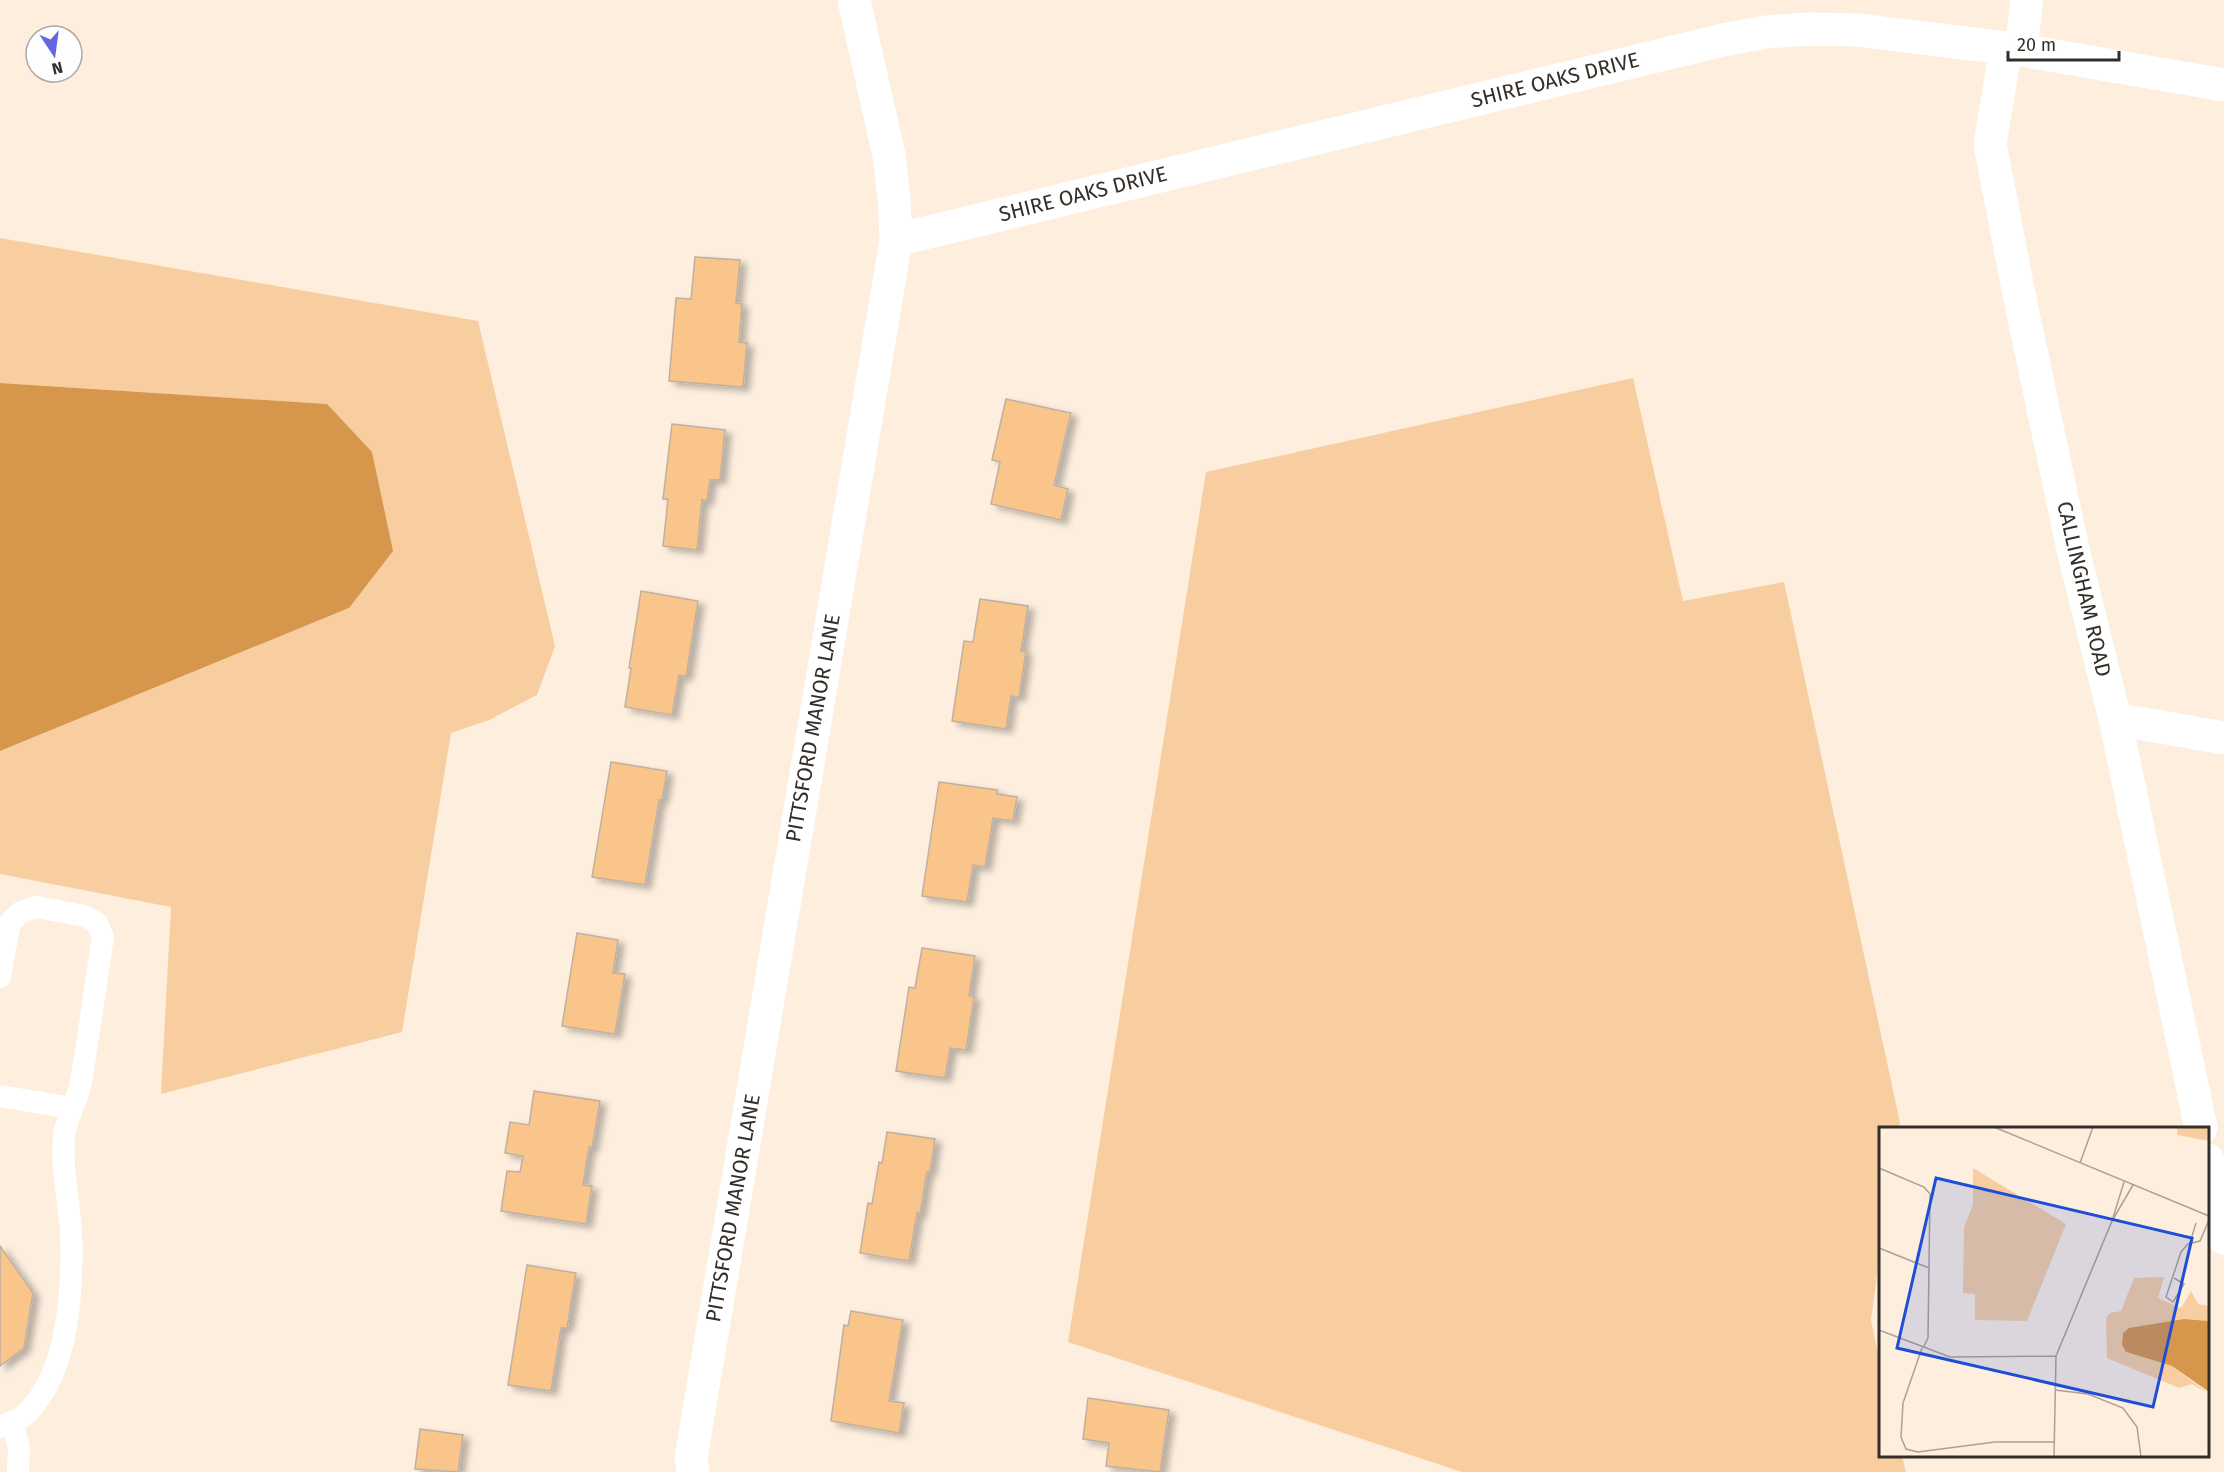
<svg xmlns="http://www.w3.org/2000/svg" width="2224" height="1472" viewBox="0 0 2224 1472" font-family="'Fira Sans',sans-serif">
<defs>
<filter id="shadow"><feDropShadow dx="6" dy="4" stdDeviation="3" flood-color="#0004"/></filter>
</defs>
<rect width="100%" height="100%" fill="#fdeede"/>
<!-- green -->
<g fill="#f8cea1">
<polygon points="0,238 478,321 555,646 537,695 489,720 451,733 402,1032 161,1094 171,907 0,874 0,751 349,608 327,404 0,383"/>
<polygon points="1633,378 1683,601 1784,582 1900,1123 1899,1128 1880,1128 1880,1253 1871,1320 1880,1363 1880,1456 1902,1456 1906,1472 1462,1472 1068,1342 1206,472"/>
</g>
<!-- water -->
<polygon fill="#d6964c" points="0,383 327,404 372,452 393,551 349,608 0,751"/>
<!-- building -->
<g fill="#fac58b" stroke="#bfb0a1" stroke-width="1.5" filter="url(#shadow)">
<polygon points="695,257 740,260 736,303 742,304 739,342 747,343 743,387 669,381 676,298 691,299"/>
<polygon points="1006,399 1071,413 1054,485 1068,489 1061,520 991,504 1000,462 992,460"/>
<polygon points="672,424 725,430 720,480 710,480 707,501 702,500 697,550 663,546 668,499 663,499"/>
<polygon points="641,591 698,601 686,677 679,675 672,715 625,707 631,668 629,668"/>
<polygon points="980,599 1028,606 1021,651 1026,651 1019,697 1011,696 1006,729 952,721 964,641 973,642"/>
<polygon points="611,762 667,771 662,800 659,800 645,885 592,877"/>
<polygon points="939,782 997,790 997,794 1017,797 1013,821 993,818 985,867 973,865 967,902 922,896"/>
<polygon points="577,933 618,940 613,973 625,974 615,1034 562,1026"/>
<polygon points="922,948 975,956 969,996 974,997 966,1050 950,1048 945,1078 896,1071 909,987 915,988"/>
<polygon points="534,1091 600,1101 592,1148 589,1147 583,1185 592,1186 586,1224 501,1211 507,1171 520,1172 523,1156 505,1153 510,1122 529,1125"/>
<polygon points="887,1132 935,1139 930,1172 927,1172 920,1214 917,1213 909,1261 860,1253 868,1203 872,1204 879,1162 882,1163"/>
<polygon points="0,1246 33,1293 24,1348 0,1366"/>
<polygon points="527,1265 576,1273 567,1328 561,1328 551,1391 508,1385"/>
<polygon points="851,1311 903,1320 889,1401 904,1403 899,1433 831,1421 844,1325 848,1326"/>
<polygon points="1088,1398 1169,1410 1160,1472 1106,1466 1109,1443 1083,1439"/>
<polygon points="420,1429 463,1435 458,1472 415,1469"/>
</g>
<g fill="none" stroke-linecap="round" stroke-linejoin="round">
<!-- lane -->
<g stroke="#fff" stroke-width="22">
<path d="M 0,977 L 10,922 L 21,912 L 36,907 L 85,916 L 97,923 L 103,937 C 95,987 89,1037 80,1086 C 76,1104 65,1120 64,1138 C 61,1165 69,1202 71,1230 C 73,1287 70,1369 28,1412 C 21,1420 9,1423 0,1427"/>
<polyline points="0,1096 72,1108"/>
<polyline points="12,1422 19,1448 18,1472"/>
</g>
<!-- street -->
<g stroke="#fff" stroke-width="33">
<polyline points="2006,48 1990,144 2020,299 2072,545 2115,719 2201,1128"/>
<polyline points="2021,50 2027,0"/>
<polyline points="896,240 1723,40 1766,32 1809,29 1858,30 2021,50 2224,85"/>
<polyline points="2115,719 2224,738"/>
<polyline points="2208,1160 2224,1238"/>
<polyline points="693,1472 691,1458 896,240 894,198 889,155 854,0"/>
</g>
</g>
<g text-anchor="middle" stroke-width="4.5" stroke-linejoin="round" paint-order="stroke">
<!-- street labels -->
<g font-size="21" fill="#342e28" stroke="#fefefe">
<text transform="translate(1555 80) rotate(-14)" y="7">SHIRE OAKS DRIVE</text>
<text transform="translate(1083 194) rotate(-14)" y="7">SHIRE OAKS DRIVE</text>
<text transform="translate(2084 589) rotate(77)" y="7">CALLINGHAM ROAD</text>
<text transform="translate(813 728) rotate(-80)" y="7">PITTSFORD MANOR LANE</text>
<text transform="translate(733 1208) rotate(-80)" y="7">PITTSFORD MANOR LANE</text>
</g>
</g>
<!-- overview -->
<g transform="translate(1879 1127)">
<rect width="330" height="330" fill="#fdeede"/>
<path d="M 298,0 L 330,0 L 330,14 L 298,8 ZM 94,41 L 187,97 L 148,194 L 96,193 L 96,167 L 84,166 L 85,100 L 94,78 ZM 285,150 L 279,171 L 302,181 L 312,164 L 319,177 L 330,179 L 330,194 L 305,192 L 247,225 L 293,239 L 330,267 L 313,257 L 300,261 L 228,231 L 227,191 L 231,186 L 242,184 L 255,151 Z" fill="#f8cea1"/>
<path d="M 305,192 L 330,194 L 330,265 L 293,239 L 247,225 L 243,218 L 244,206 L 250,201 Z" fill="#d6964c"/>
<path fill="none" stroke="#ada195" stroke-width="1.5" d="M 115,0 L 330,89M 201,36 L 214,0M 0,41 L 45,60 L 51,67 L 49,211 L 44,221M 233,94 L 254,58M 311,116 L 317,96M 0,121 L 50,141M 295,151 L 305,157 L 294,175 L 287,170 L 302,125 L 309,117 L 321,114 L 330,93M 0,203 L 71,230 L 177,229M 43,221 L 24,276 L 22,310 L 27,322 L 39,325 L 116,315 L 175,315M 176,263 L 209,267 L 244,281 L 258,300 L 262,330M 175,330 L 177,229 L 233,94 L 245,55"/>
<path fill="#1d4ed8" fill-opacity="0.15" stroke="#1d4ed8" stroke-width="3" d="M 57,51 L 313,111 L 274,280 L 18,221 Z"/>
<rect width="330" height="330" fill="none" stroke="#342e28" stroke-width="3"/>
</g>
<!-- north arrow -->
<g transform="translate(54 54) rotate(167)"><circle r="28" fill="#fefefe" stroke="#adaba8" stroke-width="1.5"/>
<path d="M0-4.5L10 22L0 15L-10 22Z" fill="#6467e0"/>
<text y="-9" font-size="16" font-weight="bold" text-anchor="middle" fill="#342e28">N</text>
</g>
<!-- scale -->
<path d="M2008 51v9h111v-9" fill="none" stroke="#342e28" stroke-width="3"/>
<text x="2017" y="51" font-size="18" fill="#342e28" stroke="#fefefe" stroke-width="4.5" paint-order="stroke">20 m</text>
</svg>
